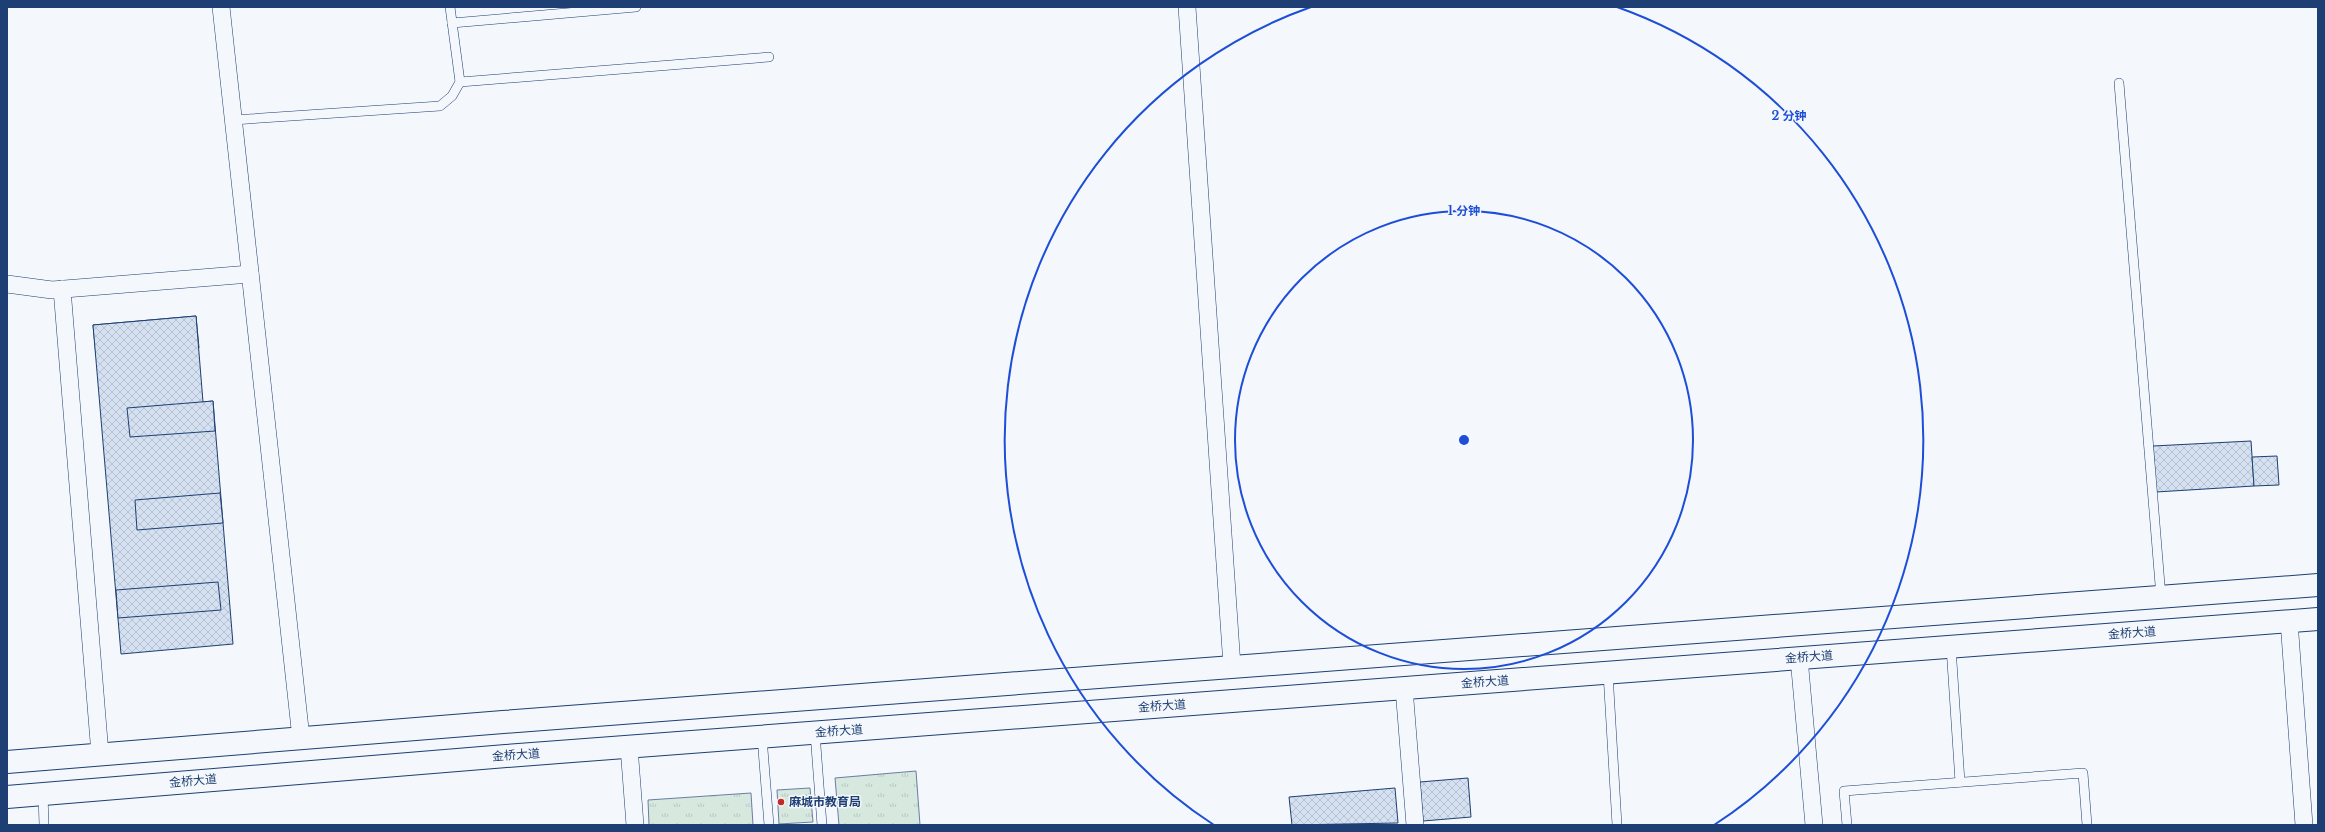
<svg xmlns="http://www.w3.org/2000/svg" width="2325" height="832" viewBox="0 0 2325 832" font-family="'Libre Baskerville','Noto Sans SC',serif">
<defs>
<pattern id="grass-tufts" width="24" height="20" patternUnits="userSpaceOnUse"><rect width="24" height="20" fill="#d7e8df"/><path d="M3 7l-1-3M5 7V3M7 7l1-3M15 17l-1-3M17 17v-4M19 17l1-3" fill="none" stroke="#b8c8c3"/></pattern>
<pattern id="building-cross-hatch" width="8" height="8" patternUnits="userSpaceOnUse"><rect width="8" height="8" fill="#d5e0f0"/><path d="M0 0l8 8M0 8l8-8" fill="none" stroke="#b6c1d1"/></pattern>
</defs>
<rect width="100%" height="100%" fill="#f4f7fb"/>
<!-- grass -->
<g fill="url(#grass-tufts)" stroke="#687fa3">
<polygon points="916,771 920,825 839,825 835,778"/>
<polygon points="810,788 813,822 779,824 777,790"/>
<polygon points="751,793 753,825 649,825 648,800"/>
</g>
<!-- building -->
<g fill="url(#building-cross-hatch)" stroke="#1d3f73">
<polygon points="196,316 199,348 96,356 93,325"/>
<polygon points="196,316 203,402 213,401 233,644 121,654 93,325"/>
<polygon points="213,401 215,431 130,437 127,408"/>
<polygon points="2251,441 2254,486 2156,492 2153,446"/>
<polygon points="2277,456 2279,485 2254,486 2252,457"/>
<polygon points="220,493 223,523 137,530 135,500"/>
<polygon points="218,582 221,610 118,618 116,590"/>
<polygon points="1468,778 1471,817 1423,821 1420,782"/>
<polygon points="1395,788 1398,823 1292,825 1289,797"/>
</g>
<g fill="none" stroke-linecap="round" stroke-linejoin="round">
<!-- lane casing -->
<g stroke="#1d3f73" stroke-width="10">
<g id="lane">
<polyline points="452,23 636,7"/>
<polyline points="460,82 769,57"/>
<polyline points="2119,83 2161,597"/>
<polyline points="233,120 440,106 452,96 460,82 450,7"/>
<polyline points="1951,647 1960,782"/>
<polyline points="1608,673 1617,825"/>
<polyline points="815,733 822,825"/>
<polyline points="762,737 769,825"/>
<polyline points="43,794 44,825"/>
<polyline points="1847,825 1844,791 2083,773 2087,825"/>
</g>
</g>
<!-- street casing -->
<g stroke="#1d3f73" stroke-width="18">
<g id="street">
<polyline points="221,7 301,738"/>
<polyline points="1187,7 1232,666"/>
<polyline points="7,284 52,290 250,274"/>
<polyline points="62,289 100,754"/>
<polyline points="2289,621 2304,825"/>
<polyline points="1799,658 1814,825"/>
<polyline points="1404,688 1415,825"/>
<polyline points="629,747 635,825"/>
</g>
</g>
<!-- highway casing -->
<g stroke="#1d3f73" stroke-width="24">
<g id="highway">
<polyline points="7,762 503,722 2318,585"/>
<polyline points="7,797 506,756 2318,619"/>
</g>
</g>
<!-- lane -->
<use href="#lane" stroke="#f4f7fb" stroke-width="9"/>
<!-- street -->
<use href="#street" stroke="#f4f7fb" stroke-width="17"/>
<!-- highway -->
<use href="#highway" stroke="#f4f7fb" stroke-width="22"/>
</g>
<!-- distance rings -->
<g fill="none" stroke="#1d4ed8" stroke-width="2">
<circle cx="1464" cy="440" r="229"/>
<path d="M1214 825A459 459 0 0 1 1311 7M1617 7A459 459 0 0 1 1714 825"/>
</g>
<!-- markers -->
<circle fill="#c62828" stroke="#f4f7fb" stroke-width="1.5" cx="781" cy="802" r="4"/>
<g text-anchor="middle" stroke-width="3" stroke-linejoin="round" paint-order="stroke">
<!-- street labels -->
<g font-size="12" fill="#1d3f73" stroke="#f4f7fb">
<text transform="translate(2132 633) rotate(-4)" y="4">金桥大道</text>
<text transform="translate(1809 657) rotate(-4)" y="4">金桥大道</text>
<text transform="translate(1485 682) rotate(-4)" y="4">金桥大道</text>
<text transform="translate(1162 706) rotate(-4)" y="4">金桥大道</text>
<text transform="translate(839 731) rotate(-4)" y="4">金桥大道</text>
<text transform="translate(516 755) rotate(-4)" y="4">金桥大道</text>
<text transform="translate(193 781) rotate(-5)" y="4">金桥大道</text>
</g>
<!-- poi labels -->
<g font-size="12" font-weight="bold" fill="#1d3f73" stroke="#f4f7fb" text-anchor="start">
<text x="789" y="806">麻城市教育局</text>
</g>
</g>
<circle cx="1464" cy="440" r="6" fill="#1d4ed8" stroke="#f4f7fb" stroke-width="2"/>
<g font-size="12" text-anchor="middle" font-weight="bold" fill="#1d4ed8" stroke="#f4f7fb" stroke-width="3" stroke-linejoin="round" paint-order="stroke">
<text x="1789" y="120">2 分钟</text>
<text x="1464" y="215">1 分钟</text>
</g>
<!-- border -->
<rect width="2325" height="832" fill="none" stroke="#1d3f73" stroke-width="16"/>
</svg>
